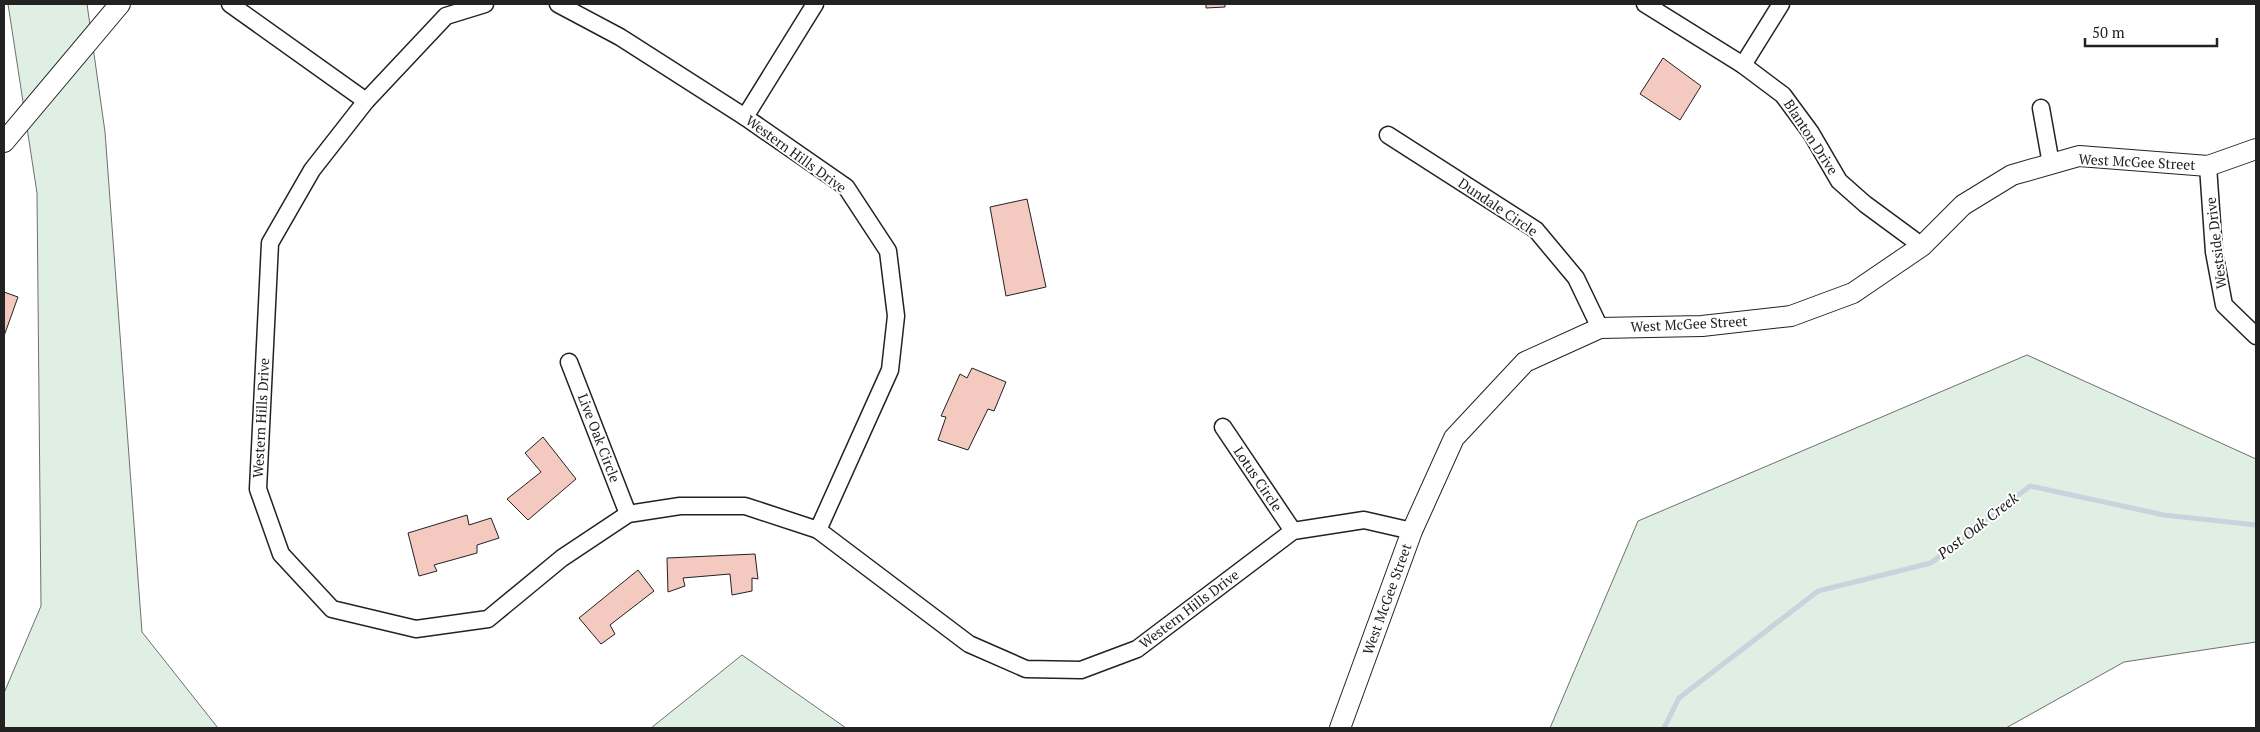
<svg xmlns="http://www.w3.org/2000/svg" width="2260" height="732" viewBox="0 0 2260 732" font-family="'PT Serif',serif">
<rect width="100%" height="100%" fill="#fff"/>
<!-- green -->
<g fill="#e0efe3" stroke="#6f6f6f">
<polygon points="8,4 87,4 105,132 142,632 218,728 4,728 4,693 41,606 37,193"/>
<polygon points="2027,355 2256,459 2256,642 2124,662 2006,728 1550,728 1638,521"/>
<polygon points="742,655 846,728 651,728"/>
</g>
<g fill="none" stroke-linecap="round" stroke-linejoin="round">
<!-- stream -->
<polyline stroke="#c7d3dd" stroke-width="5" points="1664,728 1679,698 1818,591 1931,563 2030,486 2164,515 2256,525"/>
</g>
<!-- building -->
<g fill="#f3c9c0" stroke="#222">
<polygon points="1206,4 1225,4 1225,7 1206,8"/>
<polygon points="1663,58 1701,86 1680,120 1640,94"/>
<polygon points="1027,199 1046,287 1006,296 990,207"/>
<polygon points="4,292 18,297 4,336"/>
<polygon points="972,368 1006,382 994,411 988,409 968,450 938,440 946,417 941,416 960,374 967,378"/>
<polygon points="543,437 576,479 528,520 507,499 541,472 525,453"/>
<polygon points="467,515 469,525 491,518 499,538 477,545 477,553 434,565 437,571 419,576 408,533"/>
<polygon points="755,554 758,579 752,578 752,591 732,595 730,574 683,578 685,586 668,592 667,558"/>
<polygon points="638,570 654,591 610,625 615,634 601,644 579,618"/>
</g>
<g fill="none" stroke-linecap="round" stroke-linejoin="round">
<!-- minor casing -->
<g stroke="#222" stroke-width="19">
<g id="minor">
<polyline points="230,4 366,101"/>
<polyline points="485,4 446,16 366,101 312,170 270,243 258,489 281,554 332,609 416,629 488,619 562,558 628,514 680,506 745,506 818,530 890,370 896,316 888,251 846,187 745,117 620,37 558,4"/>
<polyline points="1645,4 1743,65 1783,95 1811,133 1839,181 1865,204 1922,246"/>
<polyline points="1743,65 1781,4"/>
<polyline points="2041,108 2051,164"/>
<polyline points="745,117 815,4"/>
<polyline points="1388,135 1536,230 1576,278 1600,328"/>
<polyline points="2208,166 2214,252 2224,305 2256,336"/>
<polyline points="569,362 628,514"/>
<polyline points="1223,427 1293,531"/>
<polyline points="818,530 969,644 1026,669 1081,670 1137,649 1293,531 1364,520 1412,531"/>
</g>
</g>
<!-- tertiary casing -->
<g stroke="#222" stroke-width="22">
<g id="tertiary">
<polyline points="4,142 120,4"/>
<polyline points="1340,728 1412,531 1454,438 1525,362 1600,328 1702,326 1791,316 1853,293 1922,246 1963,205 2012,175 2079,156 2208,166 2256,149"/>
</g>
</g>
<!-- minor -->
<use href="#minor" stroke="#fff" stroke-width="16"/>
<!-- tertiary -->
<use href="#tertiary" stroke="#fff" stroke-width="20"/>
</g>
<g text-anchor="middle" stroke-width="4" stroke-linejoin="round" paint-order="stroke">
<!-- street labels -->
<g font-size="14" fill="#222" stroke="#fff">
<text transform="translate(1811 137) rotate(57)" y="5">Blanton Drive</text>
<text transform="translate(796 154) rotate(36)" y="5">Western Hills Drive</text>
<text transform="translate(2137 162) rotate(3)" y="5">West McGee Street</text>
<text transform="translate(1498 207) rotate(34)" y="5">Dundale Circle</text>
<text transform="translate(2216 243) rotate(-97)" y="5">Westside Drive</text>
<text transform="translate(1689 324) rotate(-3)" y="5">West McGee Street</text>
<text transform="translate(261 418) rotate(-87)" y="5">Western Hills Drive</text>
<text transform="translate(599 438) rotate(69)" y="5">Live Oak Circle</text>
<text transform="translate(1258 479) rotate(56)" y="5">Lotus Circle</text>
<text transform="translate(1387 599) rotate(-70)" y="5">West McGee Street</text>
<text transform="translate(1189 609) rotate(-37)" y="5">Western Hills Drive</text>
</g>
<!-- water labels -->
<g font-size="15" font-style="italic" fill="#222" stroke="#fff">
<text transform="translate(1978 526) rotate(-38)" y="5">Post Oak Creek</text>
</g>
</g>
<!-- border -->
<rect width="2260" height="732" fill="none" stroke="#222222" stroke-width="10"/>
<!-- scale -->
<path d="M2085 38v8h132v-8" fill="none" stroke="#222222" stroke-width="2.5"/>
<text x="2092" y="38" font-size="15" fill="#222222" stroke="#ffffff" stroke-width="4" paint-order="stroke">50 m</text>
</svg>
